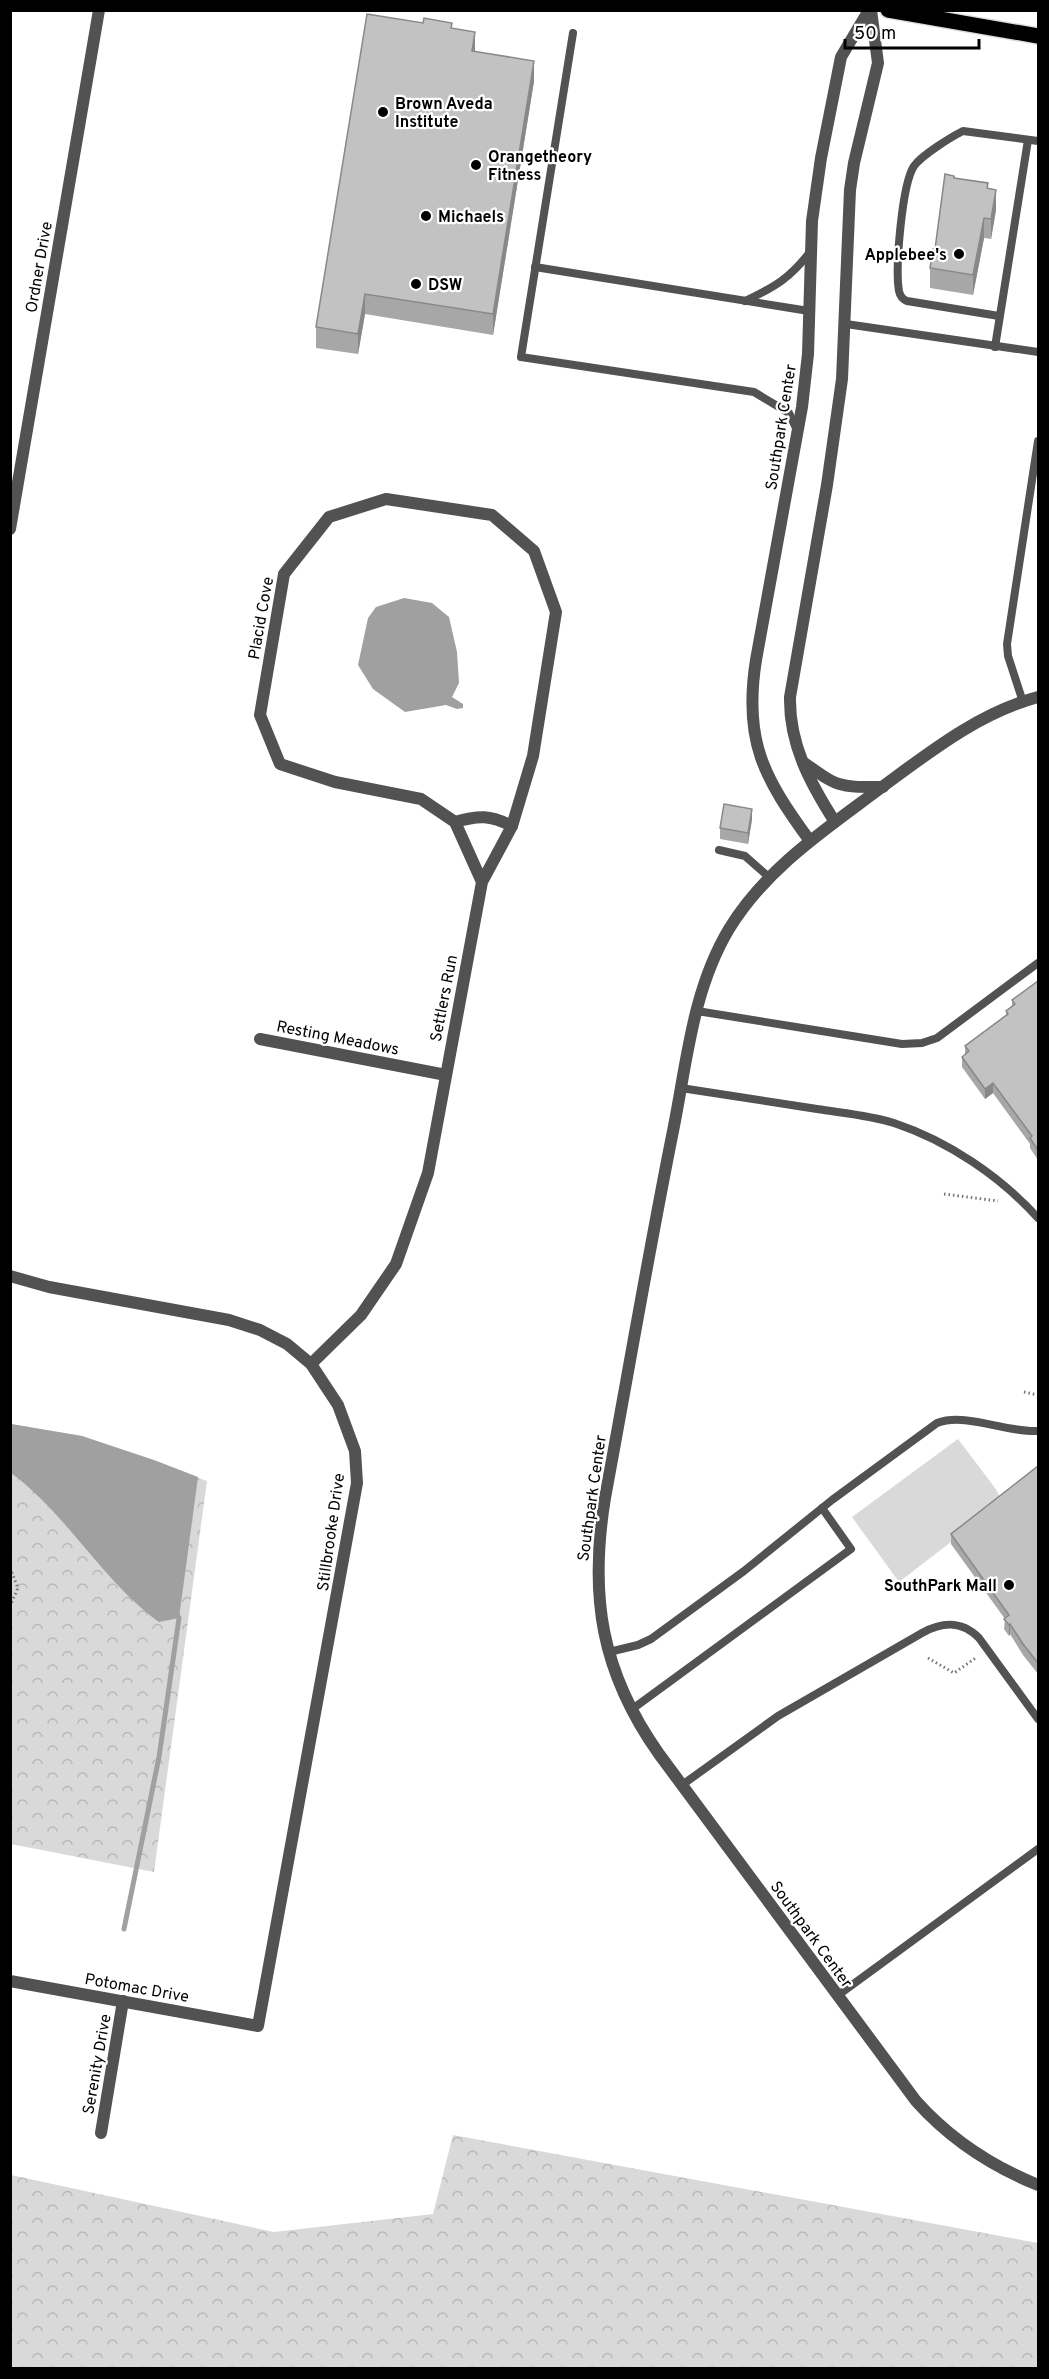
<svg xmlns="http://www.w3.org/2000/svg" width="1049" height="2379" viewBox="0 0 1049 2379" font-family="Overpass,sans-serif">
<defs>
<pattern id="forest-crowns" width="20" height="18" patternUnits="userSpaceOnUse" patternTransform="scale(1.5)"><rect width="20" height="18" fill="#d9d9d9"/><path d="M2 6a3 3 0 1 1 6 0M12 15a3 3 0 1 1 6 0" fill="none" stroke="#b8b8b8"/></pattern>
</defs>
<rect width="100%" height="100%" fill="#fff"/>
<!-- forest -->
<g fill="url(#forest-crowns)">
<polygon points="11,1424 82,1436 207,1481 154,1872 11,1844"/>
<polygon points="453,2135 1038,2243 1038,2368 11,2368 11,2175 274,2232 433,2214"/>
</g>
<!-- pitch -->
<polygon fill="#d9d9d9" points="958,1439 995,1488 1003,1502 899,1582 852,1517"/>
<!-- water -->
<g fill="#a0a0a0">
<polygon points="404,598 432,603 449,617 457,652 459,683 452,697 463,704 463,708 457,709 446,705 405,712 373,689 358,665 368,618 376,607"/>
<path d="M 11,1424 L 82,1436 L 154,1460 L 198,1477 L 179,1618 L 159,1622 C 102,1581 68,1515 11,1473 Z"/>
</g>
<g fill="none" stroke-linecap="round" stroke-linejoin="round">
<!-- stream -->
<polyline stroke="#a0a0a0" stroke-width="5" points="124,1929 159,1757 179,1618 176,1612"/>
<!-- primary casing -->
<g stroke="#dbdbdb" stroke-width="18">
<polyline id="primary" points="888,10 1038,36"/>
</g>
<!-- path -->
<g stroke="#747474" stroke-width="3" stroke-dasharray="1.5 3" stroke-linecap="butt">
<polyline points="944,1194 998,1201"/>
<polyline points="1024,1392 1038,1395"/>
<polyline points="10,1568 18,1588 10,1606"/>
<polyline points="928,1658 954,1673 977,1657"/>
</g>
<!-- lane -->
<g stroke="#525252" stroke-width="8">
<polyline points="573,33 521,357 754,392 789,413 796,428"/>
<polyline points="535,267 809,311"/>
<path d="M 745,301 C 775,287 790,278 810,252"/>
<path d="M 999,316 L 907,301 C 902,299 900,296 899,291 C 895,268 902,184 914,166 C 922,155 951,137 963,131 L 1038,141"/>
<polyline points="846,324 1038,352"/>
<polyline points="995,347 1028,140"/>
<polyline points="1023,702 1008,656 1007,644 1038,441"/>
<polyline points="719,850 745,856 770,878"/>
<polyline points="697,1011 902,1044 922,1043 937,1038 1038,963"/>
<path d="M 681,1088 C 726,1095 771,1102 817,1109 C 842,1113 869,1115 894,1123 C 948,1141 1000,1176 1038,1218"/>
<path d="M 609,1652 L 638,1645 L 651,1639 L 744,1571 L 832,1500 L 937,1423 C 966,1412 1007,1433 1038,1431"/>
<polyline points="631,1710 851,1549 822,1508"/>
<path d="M 682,1785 L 778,1716 L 922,1633 C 942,1622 961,1620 979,1638 L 1038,1719"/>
<polyline points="837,1996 1038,1849"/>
</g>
<!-- street -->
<g stroke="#525252" stroke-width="12">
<polyline points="10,529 99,10"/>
<path d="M 1038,697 C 979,713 931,751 882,787 C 826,829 766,868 729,929 C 693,989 687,1060 674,1126 C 649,1250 628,1374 605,1498 C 589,1596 601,1672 659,1754 L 916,2101 C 950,2139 991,2166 1038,2185"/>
<path d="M 803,762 C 839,788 839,787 883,787"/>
<path d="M 455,822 C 479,815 490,815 512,826"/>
<path d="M 835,822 C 810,783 789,744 790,697 L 827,485 L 842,379 L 850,190 L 854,163 L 878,63 L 871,10"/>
<path d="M 810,841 C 764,778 743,741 756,660 L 802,407 L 808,354 L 812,221 L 821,158 L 841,57 L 869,10"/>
<polyline points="260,1039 446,1075"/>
<polyline points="10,1276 49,1287 229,1320 260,1330 287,1344 311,1364 338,1405 355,1451 357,1483 258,2026 10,1981"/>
<polyline points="311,1364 361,1315 396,1264 428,1173 482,882 512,826 533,756 556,612 534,551 492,515 386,499 329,517 284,574 260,715 280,764 335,782 421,799 455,822 482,882"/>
<polyline points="101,2133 123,2001"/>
</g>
<!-- primary -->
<use href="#primary" stroke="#000" stroke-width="15"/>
</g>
<!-- wall -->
<g fill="#a7a7a7">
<polygon points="452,28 475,51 534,81 493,335 365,314 358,354 316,348 316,327"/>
<polygon points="954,178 988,189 996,210 991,239 984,238 973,295 930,288 930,268"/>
<polygon points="752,819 748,844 720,839 720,828"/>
<polygon points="1038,981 1038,1160 1030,1148 1030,1144 993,1093 985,1099 962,1067 962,1057 965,1054 965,1046 1006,1015 1006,1011 1012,1006 1012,1000"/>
<polygon points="1038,1466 1038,1674 1023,1655 1010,1634 1009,1636 1004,1629 1005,1619 951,1544 951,1534"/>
</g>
<!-- shaded-wall -->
<g fill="#888">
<polygon points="475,32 475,52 472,51"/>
<polygon points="534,61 534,81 493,335 493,314"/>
<polygon points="996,190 996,210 991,239 991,219"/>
<polygon points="984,218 984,238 973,295 973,275"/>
<polygon points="365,294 365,314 358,354 358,334"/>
<polygon points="752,809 752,819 748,844 748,833"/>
<polygon points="993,1083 993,1093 985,1099 985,1089"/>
<polygon points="1010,1624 1010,1634 1009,1636 1009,1625"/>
</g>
<!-- building -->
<g fill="#c2c2c2" stroke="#888" stroke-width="1.5">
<polygon points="367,14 423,23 424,18 452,23 451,28 475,32 472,51 534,61 493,314 365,294 358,334 316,327"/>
<polygon points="945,174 954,176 954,178 988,183 987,188 996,190 991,219 984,218 973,275 930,268 933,249 935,249"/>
<polygon points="724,804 752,809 748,833 720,828"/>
<polygon points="1038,981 1038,1150 1030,1138 1032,1136 993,1083 985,1089 962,1057 969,1051 965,1046 1008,1014 1006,1011 1015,1004 1012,1000"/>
<polygon points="1038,1466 1038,1663 1023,1644 1010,1624 1009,1625 1004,1619 1009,1615 951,1534"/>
</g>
<!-- markers -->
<g fill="#000" stroke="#fff" stroke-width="2">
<circle cx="383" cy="112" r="6"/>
<circle cx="476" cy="165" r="6"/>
<circle cx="426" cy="216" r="6"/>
<circle cx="959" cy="254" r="6"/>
<circle cx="416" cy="284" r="6"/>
<circle cx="1009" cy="1585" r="6"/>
</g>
<g text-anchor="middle" stroke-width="4.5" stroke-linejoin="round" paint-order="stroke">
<!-- poi labels -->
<g font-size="16" font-weight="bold" fill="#000" stroke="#fff" text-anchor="start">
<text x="395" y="109">Brown Aveda<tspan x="395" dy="18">Institute</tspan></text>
<text x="488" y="162">Orangetheory<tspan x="488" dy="18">Fitness</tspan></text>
<text x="438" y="222">Michaels</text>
<text x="947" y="260" text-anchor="end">Applebee's</text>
<text x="428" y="290">DSW</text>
<text x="997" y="1591" text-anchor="end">SouthPark Mall</text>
</g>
<!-- street labels -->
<g font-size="16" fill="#000" stroke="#fff">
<text transform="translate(38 267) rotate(-80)" y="6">Ordner Drive</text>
<text transform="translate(780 427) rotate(-81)" y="6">Southpark Center</text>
<text transform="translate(260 618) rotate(-80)" y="6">Placid Cove</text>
<text transform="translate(443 998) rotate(-79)" y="6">Settlers Run</text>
<text transform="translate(338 1037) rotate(11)" y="6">Resting Meadows</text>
<text transform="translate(591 1498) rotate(-82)" y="6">Southpark Center</text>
<text transform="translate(330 1532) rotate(-82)" y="6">Stillbrooke Drive</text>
<text transform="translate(812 1934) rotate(54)" y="6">Southpark Center</text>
<text transform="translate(137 1987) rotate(10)" y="6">Potomac Drive</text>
<text transform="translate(96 2064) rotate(-80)" y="6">Serenity Drive</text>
</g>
</g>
<!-- border -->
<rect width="1049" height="2379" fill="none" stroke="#000000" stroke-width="24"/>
<!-- scale -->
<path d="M845 39v9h134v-9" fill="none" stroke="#000000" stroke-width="3"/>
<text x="854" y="39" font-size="18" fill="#000000" stroke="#ffffff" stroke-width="4.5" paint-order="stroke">50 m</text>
</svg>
